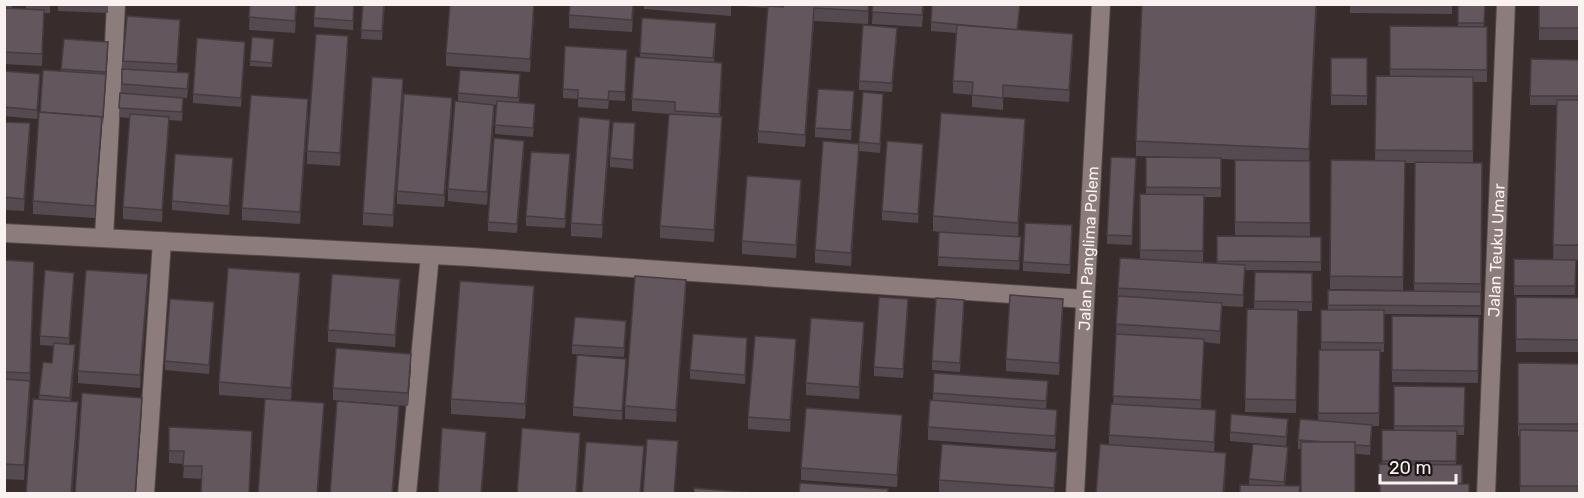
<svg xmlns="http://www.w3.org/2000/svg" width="1584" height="498" viewBox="0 0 1584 498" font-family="Rubik,sans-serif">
<rect width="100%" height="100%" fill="#392c2c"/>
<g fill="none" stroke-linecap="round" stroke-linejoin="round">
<!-- street casing -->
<g stroke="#544a49" stroke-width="20">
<g id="street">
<polyline points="4,233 472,257 1084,299"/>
<polyline points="104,238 116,4"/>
<polyline points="145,494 162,241"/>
<polyline points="407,494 430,255"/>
<path id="s1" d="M 1075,494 L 1101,4"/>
<path id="s2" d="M 1486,494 L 1506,4"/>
</g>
</g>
<!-- street -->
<use href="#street" stroke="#8c7c7c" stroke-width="18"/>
</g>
<!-- wall -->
<g fill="#554a4f">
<polygon points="4,4 12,4 12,8 26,9 26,4 50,4 50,13 44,13 42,66 4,64"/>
<polygon points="58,4 108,4 108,13 58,11"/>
<polygon points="250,4 297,4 295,33 249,30"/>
<polygon points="354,4 353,30 314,27 314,18"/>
<polygon points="363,4 385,4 382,40 361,39"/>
<polygon points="634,4 632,32 569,28 569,15"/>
<polygon points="644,4 731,4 731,16 644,9"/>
<polygon points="742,4 776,4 776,6 783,7 784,4 869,4 868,24 814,21 805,147 758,143 758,131 768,8 742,6"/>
<polygon points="873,4 924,4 922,27 872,24"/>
<polygon points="1020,4 1018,30 1073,47 1069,102 1003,97 1003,110 972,107 972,95 953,93 953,81 957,33 931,31 931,22"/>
<polygon points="1317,4 1309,161 1310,236 1235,235 1235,160 1243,160 1221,159 1221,197 1204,197 1203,263 1217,263 1217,236 1321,237 1321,271 1245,270 1243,307 1222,306 1220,344 1204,342 1201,409 1216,423 1214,452 1226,465 1224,494 1096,494 1109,444 1109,435 1113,405 1118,288 1140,259 1140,194 1146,194 1146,157 1176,157 1136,156 1136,141"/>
<polygon points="1350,4 1452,4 1452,14 1350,13"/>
<polygon points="1458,4 1485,4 1484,27 1487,27 1487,82 1473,82 1473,163 1482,163 1481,315 1384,314 1384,352 1380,352 1379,426 1372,426 1370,455 1298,449 1298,440 1318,421 1319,350 1321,350 1321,342 1328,310 1328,290 1414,291 1415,163 1405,163 1403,290 1330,289 1331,160 1375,161 1376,76 1390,76 1390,26 1458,27"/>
<rect x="1539" y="4" width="41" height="36"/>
<polygon points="534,16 530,72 446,66 446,53"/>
<polygon points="180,29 177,72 189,82 187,98 145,95 183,107 182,121 169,120 162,222 123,219 123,207 130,118 119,117 123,61"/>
<polygon points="716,32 714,62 722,75 720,117 722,130 714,242 660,238 660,226 669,114 632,111 632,99 640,57 640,53"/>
<polygon points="252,37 274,39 272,67 250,66"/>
<polygon points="897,37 892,92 859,90 859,81"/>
<polygon points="64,39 108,51 95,218 33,214 33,201 61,71"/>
<polygon points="348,48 340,166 307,164 307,151"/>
<polygon points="245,51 241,107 193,103 193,94"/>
<rect x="1331" y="58" width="36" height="47"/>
<polygon points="627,59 625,101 609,100 608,109 578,107 578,99 563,98 563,89"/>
<polygon points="1580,60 1580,260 1576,260 1575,295 1514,295 1514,259 1553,260 1557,105 1530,105 1530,96"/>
<polygon points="4,71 40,83 37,119 4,116"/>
<polygon points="520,83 519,103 535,113 533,137 495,134 496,105 494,105 494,117 487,205 448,201 448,189 458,102 458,93"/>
<polygon points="403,92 393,227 363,225 363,213"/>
<polygon points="863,92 883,103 880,153 859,151 851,266 815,263 815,250 859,144"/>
<polygon points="854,100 851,140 815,137 815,128"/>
<polygon points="452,110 444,207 397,204 397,191"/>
<polygon points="308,112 300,224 242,220 242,208"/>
<polygon points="4,122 30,136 24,211 4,210"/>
<polygon points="610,132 602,238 571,236 571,223"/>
<polygon points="635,132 633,169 610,167 610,158"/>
<polygon points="1025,134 1018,237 1021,246 1019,270 938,266 939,232 933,231 933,216"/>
<polygon points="524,150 517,233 488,231 488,222"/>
<polygon points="923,153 918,223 882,220 882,211"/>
<polygon points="570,163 565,228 526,226 526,216"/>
<polygon points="233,167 229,215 172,210 172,201"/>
<polygon points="1136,167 1132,245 1107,244 1107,235"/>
<polygon points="801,192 796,258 742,254 742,241"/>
<polygon points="1072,234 1070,274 1023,271 1023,262"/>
<polygon points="4,272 34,274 30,381 30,396 24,480 4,479"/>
<polygon points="1255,272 1312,273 1312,311 1298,311 1296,413 1245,412 1247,309 1254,309"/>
<polygon points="74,282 69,345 75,354 71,402 78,415 72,494 26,494 39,395 52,363 54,346 40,345 40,336"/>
<polygon points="300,285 291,400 219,395 219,382"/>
<polygon points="148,286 140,388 78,383 78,371"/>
<polygon points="400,291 395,347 328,342 328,330"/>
<polygon points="686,293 676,422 625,419 625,406"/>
<polygon points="1516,297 1580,298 1580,352 1516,352"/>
<polygon points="534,301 525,419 451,414 451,399"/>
<polygon points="908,308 903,378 874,376 874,367"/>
<polygon points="964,309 960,372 932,370 932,361"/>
<polygon points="214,311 209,374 165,370 165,361"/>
<polygon points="1063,311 1059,375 1006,371 1006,359"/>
<polygon points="1392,316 1479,317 1478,383 1392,382"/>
<polygon points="626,330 624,357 572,354 572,345"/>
<polygon points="864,335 859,399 806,395 806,383"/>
<polygon points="747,347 745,384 690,379 690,370"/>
<polygon points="796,352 790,432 748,429 748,417"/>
<polygon points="1518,363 1580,364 1580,494 1520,494 1520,436 1518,436"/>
<polygon points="411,366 408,406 333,400 333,388"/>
<polygon points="626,368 622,420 573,416 573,407"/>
<polygon points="1394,386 1465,387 1464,435 1457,435 1456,465 1462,484 1469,494 1382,464 1382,430 1394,430"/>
<polygon points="1048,390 1046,409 1057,422 1055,449 928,440 928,427 933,400 933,393"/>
<polygon points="169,427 252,443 249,494 201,494 202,479 183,478 184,464 169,463"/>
<polygon points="902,428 897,487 801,480 801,468"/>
<polygon points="1288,428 1286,446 1230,441 1230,432"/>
<polygon points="1288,456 1285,486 1249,486 1249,479"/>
<polygon points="1057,465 1054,494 955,494 939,492 939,480"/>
</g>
<!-- shaded-wall -->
<g fill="#453c40">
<polygon points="296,4 297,4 295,33 295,21"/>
<polygon points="534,4 534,16 530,72 530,59"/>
<polygon points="633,4 634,4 632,32 632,20"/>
<polygon points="1316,4 1317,4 1309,164 1309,149"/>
<polygon points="814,8 814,21 805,147 805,135"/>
<polygon points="180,20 180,29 177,73 177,64"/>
<polygon points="897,28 897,37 892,92 892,83"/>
<polygon points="1073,34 1073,47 1069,102 1069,90"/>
<polygon points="348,36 348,48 340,166 340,153"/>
<polygon points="108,42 108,51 103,126 103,117"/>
<polygon points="245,42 245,51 241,107 241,98"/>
<polygon points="722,63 722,75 719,126 719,114"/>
<polygon points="40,74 40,83 37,119 37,110"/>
<polygon points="403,79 403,92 393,227 393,215"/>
<polygon points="452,98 452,110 444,207 444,195"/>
<polygon points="308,99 308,112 300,224 300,212"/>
<polygon points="494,105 494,117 487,205 487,192"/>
<polygon points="102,117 102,129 95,218 95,206"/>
<polygon points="169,117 169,129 162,222 162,210"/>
<polygon points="722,117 722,130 714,242 714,230"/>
<polygon points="1025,119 1025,134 1018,238 1018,223"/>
<polygon points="610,120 610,132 602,238 602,225"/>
<polygon points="30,123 30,136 24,211 24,199"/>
<polygon points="524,141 524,150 517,233 517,224"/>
<polygon points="859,144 859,156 851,266 851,253"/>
<polygon points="923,144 923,153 918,223 918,214"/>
<polygon points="570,154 570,163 565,228 565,219"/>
<polygon points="233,158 233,167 229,215 229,206"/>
<polygon points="801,180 801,192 796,258 796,245"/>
<polygon points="74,273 74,282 69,347 69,338"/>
<polygon points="300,273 300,285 291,400 291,388"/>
<polygon points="148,274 148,286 140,388 140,375"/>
<polygon points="400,279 400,291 395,347 395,335"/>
<polygon points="686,280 686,293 676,422 676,410"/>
<polygon points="534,286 534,301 525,419 525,404"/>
<polygon points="908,299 908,308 903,378 903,369"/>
<polygon points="1063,299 1063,311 1059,375 1059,363"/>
<polygon points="964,300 964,309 960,372 960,363"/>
<polygon points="214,302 214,311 209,374 209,365"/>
<polygon points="864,322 864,335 859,399 859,387"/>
<polygon points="796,339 796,352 790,432 790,420"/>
<polygon points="75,345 75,354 70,407 70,398"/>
<polygon points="411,354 411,366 408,406 408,393"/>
<polygon points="626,359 626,368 622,420 622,411"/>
<polygon points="30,381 30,396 24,480 24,465"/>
<polygon points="142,398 142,410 136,494 135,494"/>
<polygon points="78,402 78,415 72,494 71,494"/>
<polygon points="324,403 324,416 318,494 317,494"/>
<polygon points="399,406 399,419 393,494 392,494"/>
<polygon points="1057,410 1057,422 1055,449 1055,436"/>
<polygon points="1216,410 1216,423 1214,454 1214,442"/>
<polygon points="902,415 902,428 897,487 897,475"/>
<polygon points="486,432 486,444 482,494 481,494"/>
<polygon points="580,433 580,446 577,494 576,494"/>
<polygon points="644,446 641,494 640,494"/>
<polygon points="1288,447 1288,456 1284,491 1284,482"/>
<polygon points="1057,452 1057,465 1054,494 1054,488"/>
<polygon points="1226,453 1224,494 1223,494"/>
</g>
<!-- building -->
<g fill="#63565c" stroke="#453c40" stroke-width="1.5">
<polygon points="250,4 296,4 295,21 249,17"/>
<polygon points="315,4 354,4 353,21 314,18"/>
<polygon points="363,4 384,4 382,31 361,30"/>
<polygon points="450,4 534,4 530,59 446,53"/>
<polygon points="570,4 633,4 632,20 569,15"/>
<polygon points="784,4 869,4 868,11 814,8 805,135 758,131 768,6 783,7"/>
<polygon points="873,4 923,4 922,15 872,12"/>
<polygon points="932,4 1020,4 1017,30 931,22"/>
<polygon points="1142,4 1316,4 1309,149 1136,141"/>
<polygon points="1458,4 1485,4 1484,23 1458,23"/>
<rect x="1539" y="4" width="41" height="24"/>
<polygon points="4,8 44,10 42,54 4,52"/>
<polygon points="127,16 180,20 177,64 123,61"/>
<polygon points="642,18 716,23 713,58 640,53"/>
<polygon points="863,25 897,28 892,83 859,81"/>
<polygon points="957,25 1073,34 1069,90 1003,85 1003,98 972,95 973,82 953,81"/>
<polygon points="1390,26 1487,27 1487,70 1390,69"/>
<polygon points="316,34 348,36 340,153 307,151"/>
<polygon points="252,37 274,39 272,63 250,61"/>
<polygon points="197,38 245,42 241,98 193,94"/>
<polygon points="64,39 108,42 106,72 61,69"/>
<polygon points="565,46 627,50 625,92 609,91 608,100 578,98 578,90 563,89"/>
<polygon points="635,57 722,63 719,114 675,111 675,102 632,99"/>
<polygon points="1331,58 1367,58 1367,96 1331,95"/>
<polygon points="1531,59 1580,60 1580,96 1530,96"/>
<polygon points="122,69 189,73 187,89 122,84"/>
<polygon points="43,70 106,74 103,117 40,112"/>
<polygon points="460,70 520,74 518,98 458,93"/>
<polygon points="4,71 40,74 37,110 4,107"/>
<polygon points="1376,76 1473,77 1473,151 1375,150"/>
<polygon points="372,77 403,79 393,215 363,213"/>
<polygon points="818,89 854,91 851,130 815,128"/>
<polygon points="863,92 883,94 880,144 859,142"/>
<polygon points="120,93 183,98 182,112 119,108"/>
<polygon points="404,94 452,98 444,195 397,191"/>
<polygon points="251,95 308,99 300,212 242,208"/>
<polygon points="1557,100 1580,100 1580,245 1553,245"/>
<polygon points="455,101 494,105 487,192 448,189"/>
<polygon points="497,101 535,104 533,128 495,125"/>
<polygon points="39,112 102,117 95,206 33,201"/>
<polygon points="941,113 1025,119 1018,223 933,216"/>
<polygon points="130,114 169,117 162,210 123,207"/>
<polygon points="669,114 722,117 714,230 660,226"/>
<polygon points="579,117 610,120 602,225 571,223"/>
<polygon points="4,122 30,123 24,199 4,197"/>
<polygon points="613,122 635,123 633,160 610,158"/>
<polygon points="494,138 524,141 517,224 488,222"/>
<polygon points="823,141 859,144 851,253 815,250"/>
<polygon points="887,141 923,144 918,214 882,211"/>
<polygon points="531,152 570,154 565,219 526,216"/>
<polygon points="175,154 233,158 229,206 172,201"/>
<polygon points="1111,157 1136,158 1132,236 1107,235"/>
<polygon points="1146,157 1221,158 1221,188 1146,187"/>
<polygon points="1235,160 1310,161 1310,223 1235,222"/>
<polygon points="1331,160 1405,161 1403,277 1330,276"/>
<polygon points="1415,162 1482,163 1481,284 1414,283"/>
<polygon points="747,176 801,180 796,245 742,241"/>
<polygon points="1140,194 1204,195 1203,251 1140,250"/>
<polygon points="1025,223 1072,225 1070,265 1023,262"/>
<polygon points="939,232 1021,237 1019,261 938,257"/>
<polygon points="1217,236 1321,237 1321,262 1217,261"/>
<polygon points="1120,258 1245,265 1243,295 1118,288"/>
<polygon points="1514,259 1576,260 1575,286 1514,286"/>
<polygon points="5,260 34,262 30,373 4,372"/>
<polygon points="228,268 300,273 291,388 219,382"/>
<polygon points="45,270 74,273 69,338 40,336"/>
<polygon points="86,270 148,274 140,375 78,371"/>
<polygon points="1255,272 1312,273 1312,302 1254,301"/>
<polygon points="332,274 400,279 395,335 328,330"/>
<polygon points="635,276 686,280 676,410 625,406"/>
<polygon points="460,281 534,286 525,404 451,399"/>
<polygon points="1328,290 1481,292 1481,306 1328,305"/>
<polygon points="1010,295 1063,299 1059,363 1006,359"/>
<polygon points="1118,296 1222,303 1220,331 1116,324"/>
<polygon points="879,297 908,299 903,369 874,367"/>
<polygon points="1516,297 1580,298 1580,340 1516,339"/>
<polygon points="936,298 964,300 960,363 932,361"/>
<polygon points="170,299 214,302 209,365 165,361"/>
<polygon points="1247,309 1298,310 1296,400 1245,399"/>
<polygon points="1321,310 1384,310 1384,343 1321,342"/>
<polygon points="1392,316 1479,317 1478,371 1392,370"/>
<polygon points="575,317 626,321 624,348 572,345"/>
<polygon points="811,318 864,322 859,387 806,383"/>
<polygon points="693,334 747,338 745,375 690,370"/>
<polygon points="1116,334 1204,339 1201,400 1113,396"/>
<polygon points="755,336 796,339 790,420 748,417"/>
<polygon points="54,343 75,345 70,398 39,395 43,362 52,363"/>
<polygon points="336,348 411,354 408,393 333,388"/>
<polygon points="1319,350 1380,350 1379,413 1318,413"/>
<polygon points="577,355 626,359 622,411 573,407"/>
<polygon points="1518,363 1580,364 1580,424 1518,424"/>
<polygon points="934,373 1048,381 1046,401 933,393"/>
<polygon points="4,379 30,381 24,465 4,464"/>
<polygon points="1394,386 1465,387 1464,426 1394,426"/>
<polygon points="82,393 142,398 135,494 75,494"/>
<polygon points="33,399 78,402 71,494 26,494"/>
<polygon points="265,399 324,403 317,494 258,494"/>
<polygon points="930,400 1057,410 1055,436 928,427"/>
<polygon points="337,401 399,406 392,494 330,494"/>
<polygon points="1111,404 1216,410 1214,442 1109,435"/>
<polygon points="806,408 902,415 897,475 801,468"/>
<polygon points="1231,414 1288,419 1286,437 1230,432"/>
<polygon points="1300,419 1372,425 1370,446 1355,445 1355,442 1326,442 1298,440"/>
<polygon points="169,427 252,431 249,494 201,494 202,466 183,466 184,451 169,451"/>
<polygon points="442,428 486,432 481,494 438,494"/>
<polygon points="522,428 580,433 576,494 517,494"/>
<polygon points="1382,430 1457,431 1456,461 1382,461"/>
<polygon points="1520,430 1580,431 1580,486 1520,486"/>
<polygon points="647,439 678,441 674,494 643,494"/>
<polygon points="586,442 644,446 640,494 582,494"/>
<rect x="1301" y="442" width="54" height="52"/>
<polygon points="942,444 1057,452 1054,488 939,480"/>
<polygon points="1100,444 1226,453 1223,494 1096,494"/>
<polygon points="1253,444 1288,447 1284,482 1249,479"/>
<polygon points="1379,464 1462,465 1462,484 1380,483 1379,485"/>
<polygon points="800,483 888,489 888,494 799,494"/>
<polygon points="1380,483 1469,484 1469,494 1380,494"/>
<polygon points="1240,485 1300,486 1299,494 1240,494"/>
<polygon points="694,488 753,493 753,494 694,494"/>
</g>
<g text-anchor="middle" stroke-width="6" stroke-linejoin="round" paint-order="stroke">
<!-- street labels -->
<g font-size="16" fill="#faf1f1" stroke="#1c1616">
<text dy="6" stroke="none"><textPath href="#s1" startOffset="246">Jalan Panglima Polem</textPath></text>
<text dy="6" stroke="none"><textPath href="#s2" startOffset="244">Jalan Teuku Umar</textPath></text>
</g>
</g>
<!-- border -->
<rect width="1584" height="498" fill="none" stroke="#faf1f1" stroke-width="12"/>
<!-- scale -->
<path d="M1380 474v9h76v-9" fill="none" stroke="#faf1f1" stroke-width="3"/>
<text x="1389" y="474" font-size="18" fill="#faf1f1" stroke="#1c1616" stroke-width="4.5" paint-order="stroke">20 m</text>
</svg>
